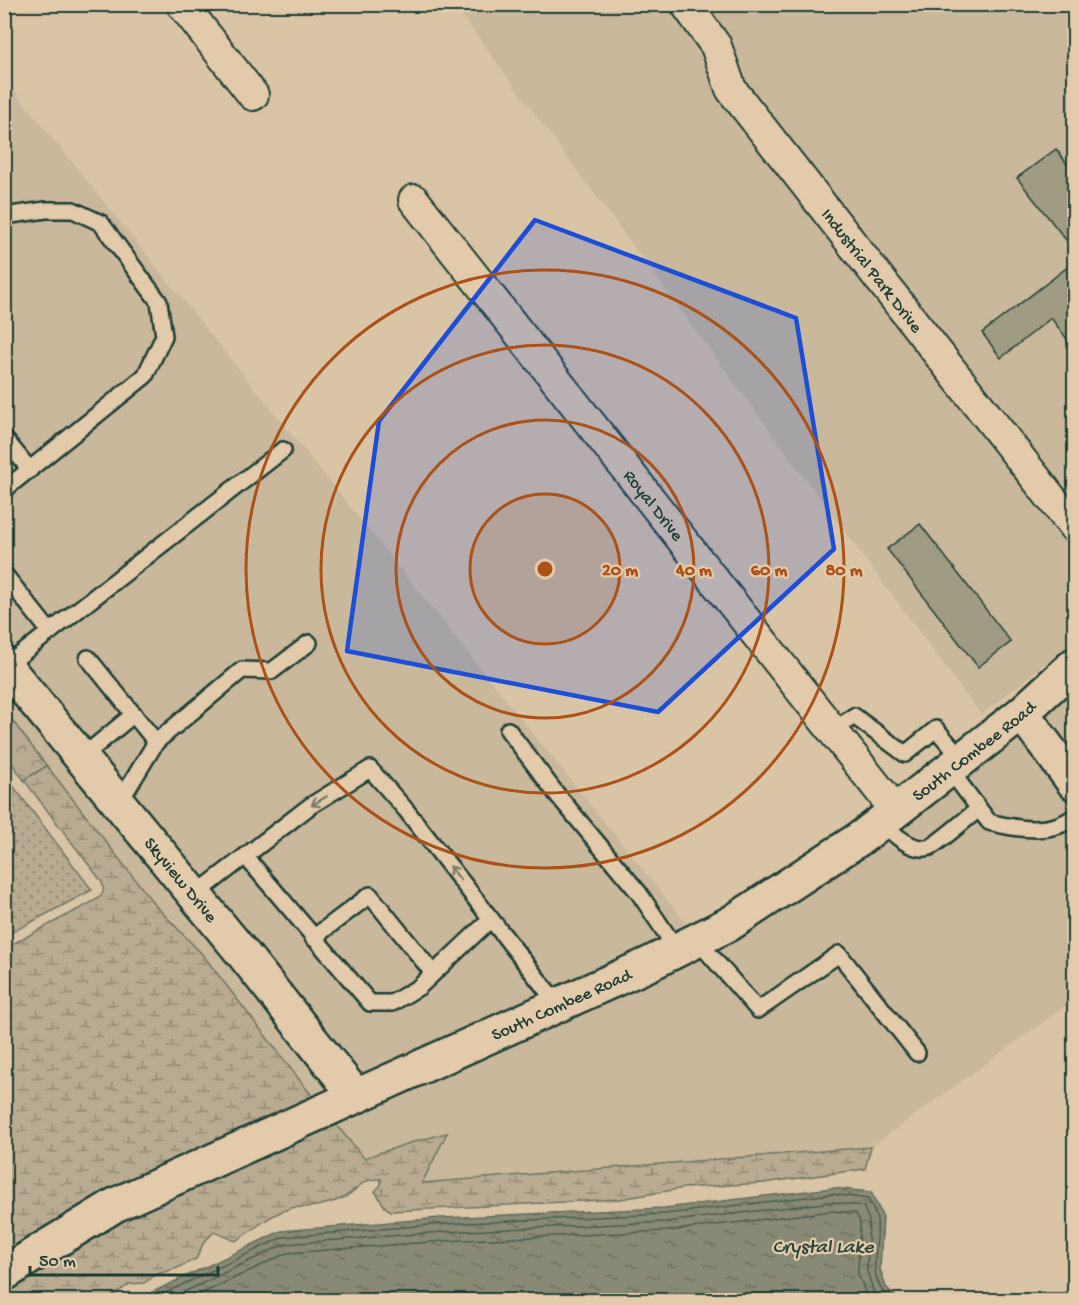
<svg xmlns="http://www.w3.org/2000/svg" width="1079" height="1305" viewBox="0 0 1079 1305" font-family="'Gochi Hand',sans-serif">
<defs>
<pattern id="grass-dots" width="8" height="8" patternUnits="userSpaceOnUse" patternTransform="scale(1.5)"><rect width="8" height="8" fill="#b8ab91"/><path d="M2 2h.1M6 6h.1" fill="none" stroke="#958c77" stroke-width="1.8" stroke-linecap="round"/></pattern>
<pattern id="forest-crowns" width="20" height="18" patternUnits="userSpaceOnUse" patternTransform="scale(1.5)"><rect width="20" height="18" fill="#b8ab91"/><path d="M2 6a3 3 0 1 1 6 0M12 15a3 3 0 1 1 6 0" fill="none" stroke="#958c77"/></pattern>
<pattern id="wetland-marsh" width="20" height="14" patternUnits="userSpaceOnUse" patternTransform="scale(1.5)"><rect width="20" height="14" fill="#b8ab91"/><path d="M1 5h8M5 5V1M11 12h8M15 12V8" fill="none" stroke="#958c77"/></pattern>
<pattern id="water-ripples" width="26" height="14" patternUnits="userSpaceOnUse" patternTransform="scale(1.5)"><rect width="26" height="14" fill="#898a74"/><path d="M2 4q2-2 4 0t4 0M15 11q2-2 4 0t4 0" fill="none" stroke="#6f7260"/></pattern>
</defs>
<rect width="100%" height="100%" fill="#dac4a6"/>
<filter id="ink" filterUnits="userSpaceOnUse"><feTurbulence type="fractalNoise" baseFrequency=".0167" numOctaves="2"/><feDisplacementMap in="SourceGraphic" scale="12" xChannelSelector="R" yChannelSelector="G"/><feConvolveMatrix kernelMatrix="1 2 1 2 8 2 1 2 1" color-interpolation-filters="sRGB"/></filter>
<g filter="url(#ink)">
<!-- built -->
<g fill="#c9b89c">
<polygon points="454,5 1074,5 1074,640 981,715"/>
<polygon points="4,78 686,923 695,927 362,1080 5,641"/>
<polygon points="1074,682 1074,760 1040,713"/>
<polygon points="4,687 334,1092 316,1101 202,954 155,905 5,711"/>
<polygon points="1018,732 1074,807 1074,1000 871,1147 421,1183 446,1133 413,1142 364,1158 333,1121 653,976"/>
</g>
<!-- grass -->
<polygon fill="url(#grass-dots)" stroke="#6c7462" stroke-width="1.5" points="4,774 92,890 5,936 4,936"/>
<!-- forest -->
<polygon fill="url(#forest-crowns)" stroke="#6c7462" stroke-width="1.5" points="5,711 47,766 24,780 5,754"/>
<!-- wetland -->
<g fill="url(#wetland-marsh)" stroke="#6c7462" stroke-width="1.5">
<path d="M 47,766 L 155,905 L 202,954 L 316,1101 L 5,1259 L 5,948 L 96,900 C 103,894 105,891 102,882 L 24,780 Z"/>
<path d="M 333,1121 L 364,1158 L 413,1142 L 447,1133 L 422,1183 L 871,1147 L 865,1169 L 763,1183 L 684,1188 L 621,1199 L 391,1211 L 385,1207 L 375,1191 L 381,1185 L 381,1179 C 358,1179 359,1191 341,1199 C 330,1203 320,1206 309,1207 C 303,1207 296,1207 291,1208 C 267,1215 255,1230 235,1241 L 214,1232 L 204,1242 L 196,1259 L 175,1269 L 157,1274 L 144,1283 L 130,1284 L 106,1300 L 5,1300 L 4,1290 L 121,1217 Z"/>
</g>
<!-- water -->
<polygon fill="url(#water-ripples)" stroke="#5f6b5a" stroke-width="1.5" points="832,1188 871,1192 883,1217 880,1269 886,1287 899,1300 136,1300 281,1231 441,1218 665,1208"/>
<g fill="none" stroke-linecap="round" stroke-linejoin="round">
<!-- shore -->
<g stroke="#495c4e" stroke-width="1.5">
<path d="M 150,1300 L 283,1237 L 442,1224 L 665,1214 L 832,1194 L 868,1199 C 871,1205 876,1213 877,1220 C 880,1252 864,1274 890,1300"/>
<polyline points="167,1300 285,1244 442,1232 666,1222 832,1202 863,1206 869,1220 867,1271 874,1293 880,1300"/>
<polyline points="188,1300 287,1253 443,1241 667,1231 832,1211 856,1213 860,1222 858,1273 868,1300"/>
</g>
</g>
<!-- building -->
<g fill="#a09b83" stroke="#1f3d34" stroke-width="1.5">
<polygon points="1056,149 1074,173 1074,250 1017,178"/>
<polygon points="1069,266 1074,273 1074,348 1051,318 1001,358 982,333"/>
<polygon points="920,524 1011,642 978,667 887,549"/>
</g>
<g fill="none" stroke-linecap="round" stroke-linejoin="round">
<!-- service casing -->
<g stroke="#1f3d34" stroke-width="20">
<g id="service">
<polyline points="4,216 46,210 73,210 101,223 159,302 164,336 145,376 4,490"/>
<polyline points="4,438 30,470"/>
<polyline points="4,574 50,632"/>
<polyline points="88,658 156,742"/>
<polyline points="6,666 283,450"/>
<polyline points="508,730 555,792 639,893 677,950"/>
<polyline points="833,731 854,716 905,754 936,729 962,759"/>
<polyline points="81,758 134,714"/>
<path d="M 949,769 L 989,822 C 1016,829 1051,835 1074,817"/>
<polyline points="119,803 156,742 242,670 272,671 309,643"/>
<path d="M 882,822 C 892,833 913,853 930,847 C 939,843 969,816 979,809"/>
<polyline points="246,857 370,1003 392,1003 419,987 491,919"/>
<polyline points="195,895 310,806 370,769 406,810 558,1005"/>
<polyline points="313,938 370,895 433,973"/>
<polyline points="697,940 758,1010 839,954 917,1053"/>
</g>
</g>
<!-- minor casing -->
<g stroke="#1f3d34" stroke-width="34">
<g id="minor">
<polyline points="182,4 253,95"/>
<path id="s1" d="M 686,4 L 716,46 L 731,89 L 1074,527"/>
<path id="s2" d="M 414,200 L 896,811"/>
</g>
</g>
<!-- tertiary casing -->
<g stroke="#1f3d34" stroke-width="38">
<g id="tertiary">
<path id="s3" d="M 4,664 L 244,955 L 356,1096"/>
<polyline points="1022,713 1074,783"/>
</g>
</g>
<!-- secondary casing -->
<g stroke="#1f3d34" stroke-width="38">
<g id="secondary">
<path id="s4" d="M 4,1274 L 38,1252 L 115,1205 L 649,964 L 731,923 L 862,837 L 1022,713 L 1074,665"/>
</g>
</g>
<!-- service -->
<use href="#service" stroke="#e2caab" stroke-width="15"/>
<!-- minor -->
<use href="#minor" stroke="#e2caab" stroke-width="30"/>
<!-- tertiary -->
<use href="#tertiary" stroke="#e2caab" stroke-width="33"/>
<!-- secondary -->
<use href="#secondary" stroke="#e2caab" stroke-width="33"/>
</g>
<!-- one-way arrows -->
<defs><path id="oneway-shaft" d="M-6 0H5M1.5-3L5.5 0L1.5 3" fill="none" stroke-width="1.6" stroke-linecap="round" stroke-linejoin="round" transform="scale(1.5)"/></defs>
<g stroke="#777c6a">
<use href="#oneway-shaft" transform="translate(319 801) rotate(148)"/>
<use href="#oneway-shaft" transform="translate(455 873) rotate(-128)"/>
</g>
</g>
<!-- marked area -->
<path fill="#1d4ed8" fill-opacity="0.2" stroke="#1d4ed8" stroke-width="4.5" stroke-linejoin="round" d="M 535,220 L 796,318 L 834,549 L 658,712 L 347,651 L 379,421 Z"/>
<!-- distance rings -->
<circle cx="545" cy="569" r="75" fill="#ac5118" fill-opacity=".12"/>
<g fill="none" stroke="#ac5118" stroke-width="3">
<circle cx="545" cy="569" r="75"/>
<circle cx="545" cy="569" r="149"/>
<circle cx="545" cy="569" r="224"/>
<circle cx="545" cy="569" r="299"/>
</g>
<g text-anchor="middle" stroke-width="4.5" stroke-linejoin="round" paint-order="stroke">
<!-- street labels -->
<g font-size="18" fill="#1f3d34" stroke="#e2caab">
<text dy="6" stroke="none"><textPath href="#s1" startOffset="327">Industrial Park Drive</textPath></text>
<text dy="6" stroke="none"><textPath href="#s2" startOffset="388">Royal Drive</textPath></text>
<text dy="6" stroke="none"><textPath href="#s4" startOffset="1106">South Combee Road</textPath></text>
<text dy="6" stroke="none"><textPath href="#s3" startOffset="279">Skyview Drive</textPath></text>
<text dy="6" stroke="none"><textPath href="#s4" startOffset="620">South Combee Road</textPath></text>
</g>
<!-- water labels -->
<g font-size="20" font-style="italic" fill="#2a453a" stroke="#e2caab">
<text x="823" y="1252">Crystal Lake</text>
</g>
</g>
<circle cx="545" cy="569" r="9" fill="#ac5118" stroke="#e2caab" stroke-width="3"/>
<g font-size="18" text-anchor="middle" font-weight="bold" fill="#ac5118" stroke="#e2caab" stroke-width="4.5" stroke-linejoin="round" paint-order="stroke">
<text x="620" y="575">20 m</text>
<text x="694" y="575">40 m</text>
<text x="769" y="575">60 m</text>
<text x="844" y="575">80 m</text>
</g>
<!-- margin -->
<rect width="1079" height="1305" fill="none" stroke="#e2caab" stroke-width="24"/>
<rect x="12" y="12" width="1055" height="1281" fill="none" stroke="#1f3d34" stroke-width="2" filter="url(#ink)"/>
<!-- scale -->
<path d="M30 1266v9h188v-9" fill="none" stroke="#1f3d34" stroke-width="3"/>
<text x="39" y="1266" font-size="18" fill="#1f3d34" stroke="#e2caab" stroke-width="4.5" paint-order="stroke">50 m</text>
</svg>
